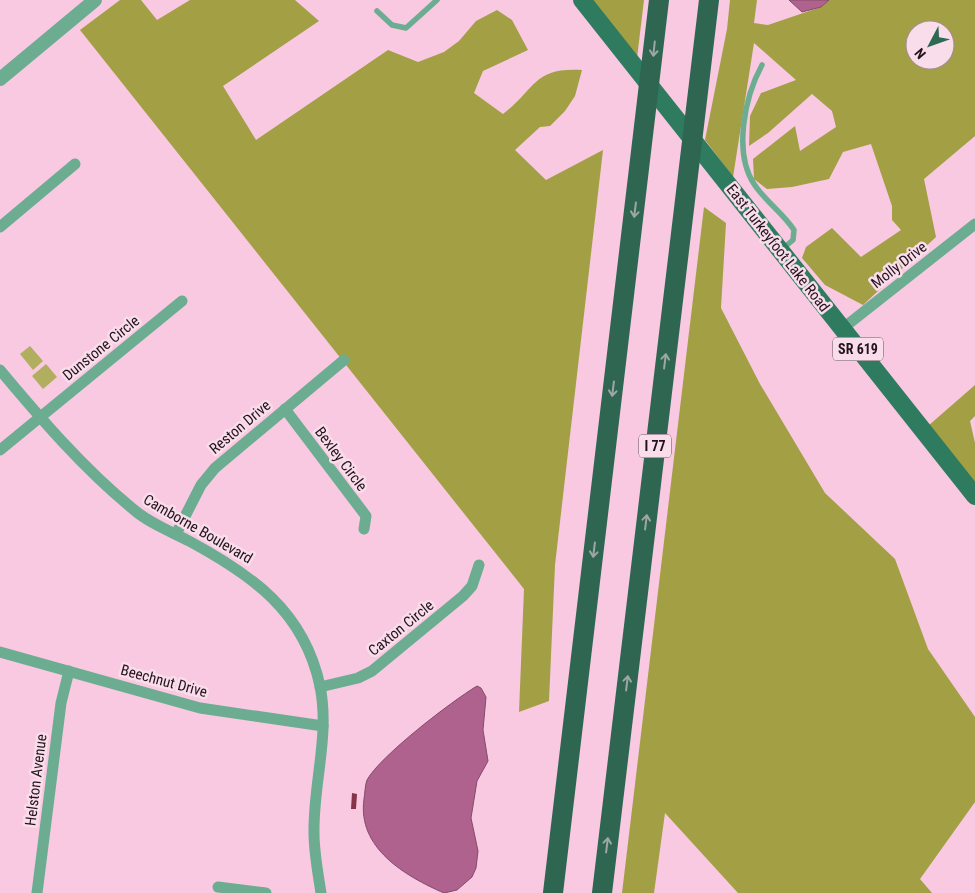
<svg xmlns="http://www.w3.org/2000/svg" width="975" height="893" viewBox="0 0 975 893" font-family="'Roboto Condensed',sans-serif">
<rect width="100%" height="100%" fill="#f8c9e1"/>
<!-- green -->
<g fill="#b1ae5f">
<polygon points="30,346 43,361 33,370 20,354"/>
<polygon points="46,364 57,377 43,389 32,376"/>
</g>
<!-- forest -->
<g fill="#a39f44" fill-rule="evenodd">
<path d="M 120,0 L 141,0 L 157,20 L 190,0 L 295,0 L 319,21 L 223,86 L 256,140 L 388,50 L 418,62 L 444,52 L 459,41 L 476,21 L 497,10 L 512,20 L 528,50 L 483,71 L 474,93 L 503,114 C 536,89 533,67 582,70 L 575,96 L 565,111 L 550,126 L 540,127 L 515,150 L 546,180 L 603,150 L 555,565 L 549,701 L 519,712 L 524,589 L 80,30 Z"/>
<polygon points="590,0 644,0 637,58"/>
<path d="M 730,0 L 757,0 L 754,23 L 768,25 L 821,7 L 829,0 L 975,0 L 975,136 L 924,179 L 936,237 L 863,305 L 825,285 L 802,258 L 806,247 L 832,228 L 861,257 L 901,230 L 892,220 L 892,206 L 871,144 L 843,152 L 829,179 L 792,187 L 767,189 L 754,179 L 753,159 L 795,126 L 800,151 L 836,127 L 832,111 L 812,94 L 768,133 L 749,146 L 750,116 L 761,93 L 796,80 L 754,43 L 733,177 L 705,140 L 727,29 ZM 915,30 L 945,30 L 945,60 L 915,60 Z"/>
<polygon points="704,207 726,223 721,308 760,384 825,493 895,559 928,649 975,717 975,802 920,879 932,893 738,893 665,813 654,893 622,893"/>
<polygon points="975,385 975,416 970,421 975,443 975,485 928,426"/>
</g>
<!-- water -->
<g fill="#af628d" stroke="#854a6b">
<polygon points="789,0 829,0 821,7 802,12"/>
<path d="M 477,686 L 481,688 L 486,697 L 483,730 L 488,761 L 477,781 L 471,818 L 478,851 L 476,868 L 472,877 L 457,890 L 444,893 C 405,876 357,848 364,799 C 365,793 365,785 367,780 C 380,756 452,701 477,686 Z"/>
</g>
<!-- building -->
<polygon fill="#85344a" points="352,793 357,794 356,809 351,809"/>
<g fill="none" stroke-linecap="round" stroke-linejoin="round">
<!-- service -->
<g stroke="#6cad92" stroke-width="5.5">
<polyline points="377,11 392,25 406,28 437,0"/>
<path d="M 762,65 C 745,96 733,152 754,184 C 765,201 783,213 794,230 L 793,240 L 781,250"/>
</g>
<!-- minor -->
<g stroke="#6cad92" stroke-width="11">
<polyline points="0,227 75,164"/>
<polyline points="842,329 975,224"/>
<path d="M 0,370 C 41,419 83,468 133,509 C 149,523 170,531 189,541 C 252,575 304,611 320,686 C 330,736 313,784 314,833 C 314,853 318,873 321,893"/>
<polyline points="285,409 366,516 364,529"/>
<polyline points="0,450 182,301"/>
<polyline points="176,534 201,485 215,468 344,360"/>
<polyline points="0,652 200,708 323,726"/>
<polyline points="320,687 358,678 372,671 463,596 472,586 479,565"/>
<polyline points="218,887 266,893"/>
<polyline points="37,893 61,703 69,671"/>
</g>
<!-- tertiary -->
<polyline stroke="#6cad92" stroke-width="14" points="0,79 95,0"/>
<!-- primary -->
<polyline stroke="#2e7b60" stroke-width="18" points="582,0 975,496"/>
<!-- motorway -->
<g stroke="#2e6651" stroke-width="20">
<polyline points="553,893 659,0"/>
<polyline points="602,893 709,0"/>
</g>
</g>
<!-- one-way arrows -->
<defs><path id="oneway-shaft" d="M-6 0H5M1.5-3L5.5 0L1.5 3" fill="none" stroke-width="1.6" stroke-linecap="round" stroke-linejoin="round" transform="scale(1.25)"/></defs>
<g stroke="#9ea7a6">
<use href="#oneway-shaft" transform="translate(654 49) rotate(96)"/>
<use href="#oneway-shaft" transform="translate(635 210) rotate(97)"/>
<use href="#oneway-shaft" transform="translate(665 361) rotate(-83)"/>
<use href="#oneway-shaft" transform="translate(613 389) rotate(97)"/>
<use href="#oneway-shaft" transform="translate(646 522) rotate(-83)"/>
<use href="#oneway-shaft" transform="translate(594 550) rotate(97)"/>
<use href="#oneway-shaft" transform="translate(627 683) rotate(-83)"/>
<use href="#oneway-shaft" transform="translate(607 845) rotate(-83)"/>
</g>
<g text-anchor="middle" stroke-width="5" stroke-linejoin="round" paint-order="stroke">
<!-- shield labels -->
<g fill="#f9ddeb" stroke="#63505a" stroke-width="1">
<rect x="833" y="337.5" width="50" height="23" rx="4"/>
<rect x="639" y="434.5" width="32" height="23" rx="4"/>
</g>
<g font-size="14" font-weight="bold" fill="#23131c">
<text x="858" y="354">SR 619</text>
<text x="655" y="451">I 77</text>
</g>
<!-- street labels -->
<g font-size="15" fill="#23131c" stroke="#f9ddeb">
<text transform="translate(778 248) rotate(52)" y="5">East Turkeyfoot Lake Road</text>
<text transform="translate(899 265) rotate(-38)" y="5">Molly Drive</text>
<text transform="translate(101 348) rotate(-39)" y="5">Dunstone Circle</text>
<text transform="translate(240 427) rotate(-40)" y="5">Reston Drive</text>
<text transform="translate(341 459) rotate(53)" y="5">Bexley Circle</text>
<text transform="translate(198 529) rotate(30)" y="5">Camborne Boulevard</text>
<text transform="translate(401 628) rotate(-39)" y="5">Caxton Circle</text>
<text transform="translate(164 681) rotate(15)" y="5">Beechnut Drive</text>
<text transform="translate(36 780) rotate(-83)" y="5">Helston Avenue</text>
</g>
</g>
<!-- north arrow -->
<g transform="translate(930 45) rotate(229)"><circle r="24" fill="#f9ddeb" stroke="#a38c98"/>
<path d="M0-4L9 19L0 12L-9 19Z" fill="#2e6953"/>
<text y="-8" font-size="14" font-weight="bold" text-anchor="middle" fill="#23131c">N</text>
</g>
</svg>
